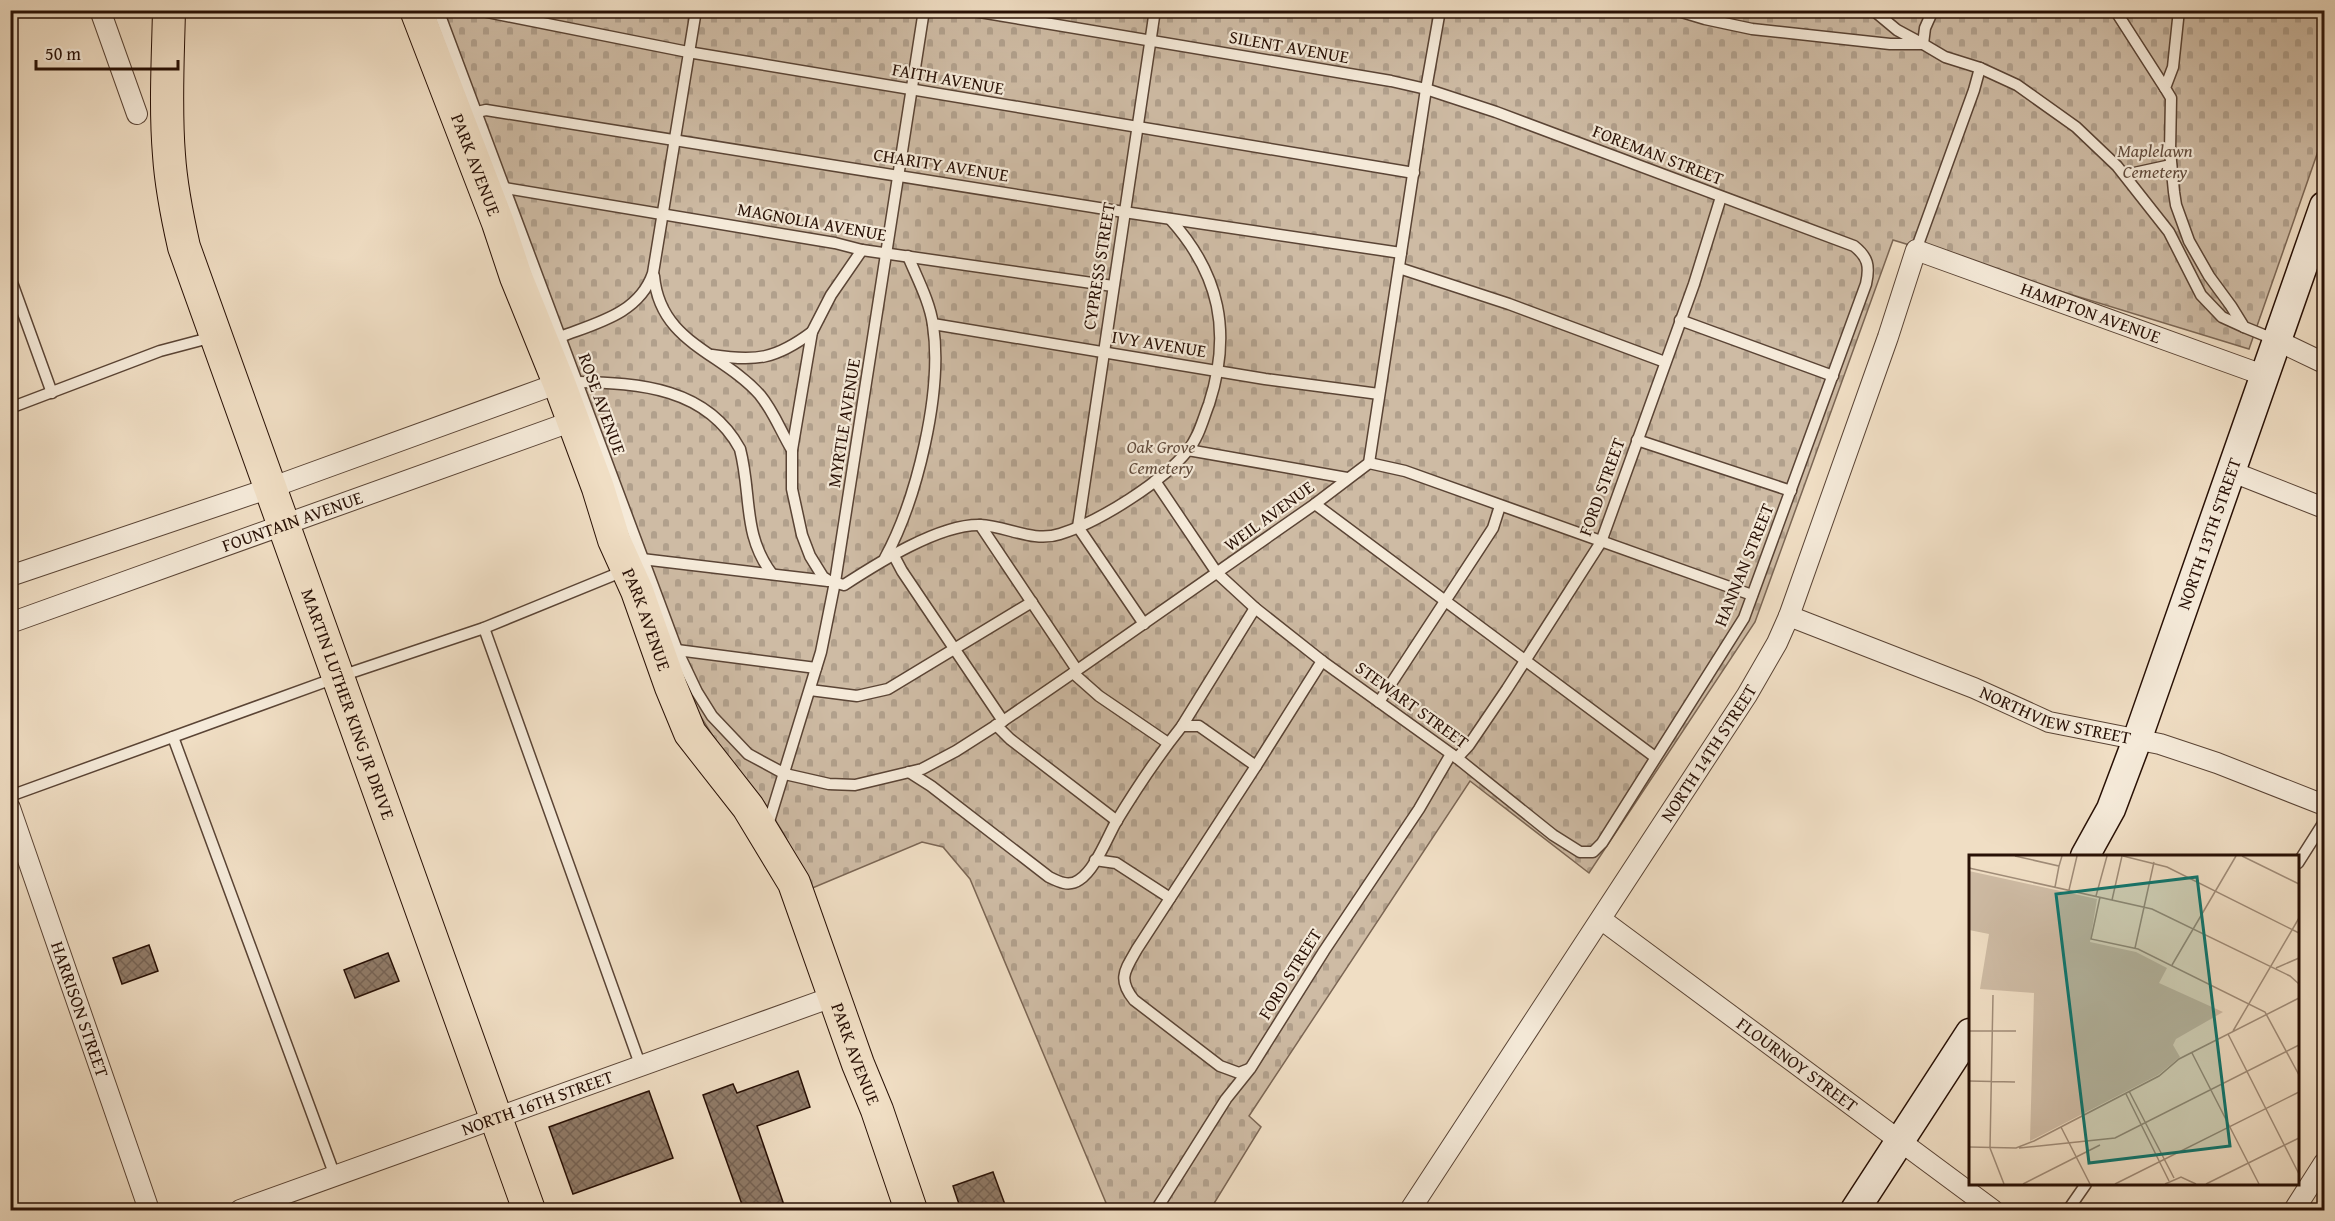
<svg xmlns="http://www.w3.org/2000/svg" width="2335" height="1221" viewBox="0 0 2335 1221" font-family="'Gentium Book Plus',serif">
<defs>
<pattern id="cemetery-stones" width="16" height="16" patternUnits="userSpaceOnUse" patternTransform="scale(1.5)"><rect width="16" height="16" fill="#cebba4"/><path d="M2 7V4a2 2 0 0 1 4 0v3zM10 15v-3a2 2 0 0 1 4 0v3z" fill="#b1a08c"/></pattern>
<pattern id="building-cross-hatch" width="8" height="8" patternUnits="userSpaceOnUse" patternTransform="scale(1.5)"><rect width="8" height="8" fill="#907b68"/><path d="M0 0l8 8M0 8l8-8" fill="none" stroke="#766354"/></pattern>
</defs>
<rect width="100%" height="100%" fill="#f0dec4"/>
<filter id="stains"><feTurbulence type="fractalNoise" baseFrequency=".00333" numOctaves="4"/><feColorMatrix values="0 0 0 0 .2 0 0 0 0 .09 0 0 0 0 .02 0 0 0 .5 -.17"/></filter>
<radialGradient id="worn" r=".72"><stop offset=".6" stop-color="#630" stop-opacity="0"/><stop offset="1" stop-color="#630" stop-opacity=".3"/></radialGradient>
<!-- cemetery -->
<polygon fill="url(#cemetery-stones)" stroke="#7b6654" stroke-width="1.5" points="427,11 2324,11 2324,134 2249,349 1893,240 1755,622 1589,873 1470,781 1249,1116 1261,1127 1210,1210 1109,1210 970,879 943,847 922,842 810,889 784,834 764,802 728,760 682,687"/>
<!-- building -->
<g fill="url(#building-cross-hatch)" stroke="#281005" stroke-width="1.5">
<polygon points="149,945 158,971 122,984 113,958"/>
<polygon points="388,953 399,981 355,998 344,970"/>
<polygon points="798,1071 810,1107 757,1126 785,1208 777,1210 744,1210 703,1095 733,1084 737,1093"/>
<polygon points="649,1091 673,1158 573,1194 549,1127"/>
<polygon points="993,1172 1007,1210 961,1210 953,1186"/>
</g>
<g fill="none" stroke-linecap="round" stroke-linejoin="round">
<!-- service casing -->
<g stroke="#5a4435" stroke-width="13">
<g id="service">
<polyline points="438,10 677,650 697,692 712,716 748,754 785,774 829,784 855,785 922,769 956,751 1003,721 1073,673 1315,504 1369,463 1426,89 1440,10"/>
<polyline points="477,10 688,52 1414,173"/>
<path d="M 968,10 L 1391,81 L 1426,89 L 1496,112 L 1854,246 C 1868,257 1870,266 1866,284 L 1744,618 L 1602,843 L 1593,852 L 1580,852 L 1553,835 L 1457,758 L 1322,661 L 1255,608 L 1217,573 L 1155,481"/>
<polyline points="1675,10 1705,19 1752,29 1890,44 1923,44 1945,57 1980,68 2017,85 2076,127 2117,166 2169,232 2201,295 2222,317 2244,327"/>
<polyline points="1873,10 1897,30 1923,44 1925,28 1933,10"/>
<polyline points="2115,10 2165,88"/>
<polyline points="2179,10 2173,67 2165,88 2171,98 2170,151 2174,192 2176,205 2189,241 2209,276 2231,306 2244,327 2276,340"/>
<polyline points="477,112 486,110 1124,212 1401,253"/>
<polyline points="2125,175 2171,165"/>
<polyline points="505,188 835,243 862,250 1113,286"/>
<path d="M 862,250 L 831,295 L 812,332 L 792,450 L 792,489 L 802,535 L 810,556 L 823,577 L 829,581 L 844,585 C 878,563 939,524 980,525 C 1007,526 1033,543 1060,534 C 1099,522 1164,481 1188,450 C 1199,437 1203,419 1209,404 C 1232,333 1220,274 1170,219"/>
<polyline points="1916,250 1974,90 1980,68"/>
<polyline points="1399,268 1509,304 1665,362"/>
<path d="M 654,276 C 660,343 722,352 760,395 C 774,412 781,432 792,450"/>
<polyline points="10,277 52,393"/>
<polyline points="1680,320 1833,376"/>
<polyline points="933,324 1265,379 1379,394"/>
<path d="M 560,337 C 596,323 639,314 653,273 L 696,10"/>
<path d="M 712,355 C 756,362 776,359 812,332"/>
<path d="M 577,382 C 640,383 707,388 740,449 C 752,495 742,534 772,574"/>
<polyline points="10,408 160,351 213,337"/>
<polyline points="1637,440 1791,491"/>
<polyline points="1188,450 1347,478"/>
<polyline points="1369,463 1405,471 1752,595"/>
<polyline points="1315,504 1655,757"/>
<polyline points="980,525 1077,670"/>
<polyline points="1078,527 1155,10"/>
<polyline points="1078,527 1144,624"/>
<polyline points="893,554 902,571 1003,721"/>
<path d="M 885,558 C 917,499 943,392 933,325 C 930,302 917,278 908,256"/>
<polyline points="642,559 828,581"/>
<polyline points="484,628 641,1067"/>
<polyline points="677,650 816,668"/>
<polyline points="1073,673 1099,696 1168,743"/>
<polyline points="810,690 857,696 888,689 1032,602"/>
<polyline points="1379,702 1493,528 1500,506"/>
<polyline points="996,725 1010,739 1117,821"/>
<polyline points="1182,726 1199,726 1256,766"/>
<polyline points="173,737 335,1176"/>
<polyline points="1457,758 1469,745 1507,689 1601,542 1694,284 1721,197"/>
<path d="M 909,772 L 931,786 L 1049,877 C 1059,882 1069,887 1079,880 C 1095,870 1107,838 1116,822 C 1136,789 1158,756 1182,726 L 1255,608"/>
<polyline points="10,796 338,677 484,628 626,570"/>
<polyline points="767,828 821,652 835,582 924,10"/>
<polyline points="1095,860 1116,863 1170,898"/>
<polyline points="2298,863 2324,822"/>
<path d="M 1249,1069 L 1239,1073 L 1220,1066 L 1134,1000 C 1117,979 1125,970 1137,949 L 1256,766 L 1322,661"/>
<polyline points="1156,1210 1226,1099 1250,1069 1324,951 1419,809 1451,754"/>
<polyline points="2068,1210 2086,1184"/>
</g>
</g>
<!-- minor casing -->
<g stroke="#5a4435" stroke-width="22">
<g id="minor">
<polyline points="100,10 137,114"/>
<polyline points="2276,340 2324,363"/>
<polyline points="2230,471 2324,508"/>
<polyline points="10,576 270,488 559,383"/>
<path id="s1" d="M 1789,616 L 1974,688 L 2049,722 L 2160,744 L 2217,763 L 2324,805"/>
<path id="s2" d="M 10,623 L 573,421"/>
<path id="s3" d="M 10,808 L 149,1210"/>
<path id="s4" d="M 1602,920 L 1993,1210"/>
<path id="s5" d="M 240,1210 L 835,996"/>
<path id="s6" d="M 1410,1210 L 1747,695 L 1777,643 L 1789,616 L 1888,337 L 1916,250 L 2263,375"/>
<polyline points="2294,1210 2324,1163"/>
</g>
</g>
<!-- secondary casing -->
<g stroke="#281005" stroke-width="31">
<g id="secondary">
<path id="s7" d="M 2085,856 L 2111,809 L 2137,740 L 2324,206"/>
<polyline points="1855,1210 1970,1033"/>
</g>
</g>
<!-- primary casing -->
<g stroke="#281005" stroke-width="34">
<g id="primary">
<path id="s8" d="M 169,10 C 168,58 165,107 169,155 C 171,186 177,216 184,247 L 529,1210"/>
<path id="s9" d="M 416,10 L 498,223 L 516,277 L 559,383 L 598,488 L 614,540 L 637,591 L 671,687 L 690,733 L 748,807 L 794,883 L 858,1064 L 877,1110 L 911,1210"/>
</g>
</g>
<!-- service -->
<use href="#service" stroke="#f5ead9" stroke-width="10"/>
<!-- minor -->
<use href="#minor" stroke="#f5ead9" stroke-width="20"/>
<!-- secondary -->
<use href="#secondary" stroke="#f5ead9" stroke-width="28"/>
<!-- primary -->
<use href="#primary" stroke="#f0dec4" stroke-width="32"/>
</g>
<g text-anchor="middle" stroke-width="4.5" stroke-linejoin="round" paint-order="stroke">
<!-- street labels -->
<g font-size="18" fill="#281005" stroke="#f5ead9">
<text transform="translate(1289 47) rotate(10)" y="6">SILENT AVENUE</text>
<text transform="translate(948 79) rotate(10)" y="6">FAITH AVENUE</text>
<text transform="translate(1658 155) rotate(21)" y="6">FOREMAN STREET</text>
<text dy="6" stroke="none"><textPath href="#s9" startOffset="166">PARK AVENUE</textPath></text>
<text transform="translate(941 165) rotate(9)" y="6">CHARITY AVENUE</text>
<text transform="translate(812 222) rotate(10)" y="6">MAGNOLIA AVENUE</text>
<text transform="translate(1099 266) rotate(-81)" y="6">CYPRESS STREET</text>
<text dy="6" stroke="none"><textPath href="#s6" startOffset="1278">HAMPTON AVENUE</textPath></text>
<text transform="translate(1159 344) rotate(9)" y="6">IVY AVENUE</text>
<text transform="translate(602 404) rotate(70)" y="6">ROSE AVENUE</text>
<text transform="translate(844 423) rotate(-81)" y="6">MYRTLE AVENUE</text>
<text transform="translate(1602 487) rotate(-70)" y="6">FORD STREET</text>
<text transform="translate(1269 516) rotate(-36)" y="6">WEIL AVENUE</text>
<text dy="6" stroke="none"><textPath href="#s2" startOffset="300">FOUNTAIN AVENUE</textPath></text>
<text dy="6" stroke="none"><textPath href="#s7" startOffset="346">NORTH 13TH STREET</textPath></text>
<text transform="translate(1744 565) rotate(-68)" y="6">HANNAN STREET</text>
<text dy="6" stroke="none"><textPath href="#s9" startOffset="652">PARK AVENUE</textPath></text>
<text dy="6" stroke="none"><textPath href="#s8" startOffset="724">MARTIN LUTHER KING JR DRIVE</textPath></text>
<text transform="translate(1412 705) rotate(36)" y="6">STEWART STREET</text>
<text dy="6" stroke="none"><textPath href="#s1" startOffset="285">NORTHVIEW STREET</textPath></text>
<text dy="6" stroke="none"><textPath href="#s6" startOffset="546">NORTH 14TH STREET</textPath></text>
<text transform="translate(1290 974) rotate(-58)" y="6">FORD STREET</text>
<text dy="6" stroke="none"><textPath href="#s3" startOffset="213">HARRISON STREET</textPath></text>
<text dy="6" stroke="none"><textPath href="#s9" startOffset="1138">PARK AVENUE</textPath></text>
<text dy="6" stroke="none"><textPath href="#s4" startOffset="243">FLOURNOY STREET</textPath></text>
<text dy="6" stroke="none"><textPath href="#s5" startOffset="316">NORTH 16TH STREET</textPath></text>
</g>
<!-- park labels -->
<g font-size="18" font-style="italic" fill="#624c3d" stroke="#f5ead9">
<text x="2155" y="157">Maplelawn<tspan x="2155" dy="21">Cemetery</tspan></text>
<text x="1161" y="453">Oak Grove<tspan x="1161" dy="21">Cemetery</tspan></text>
</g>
</g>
<!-- overview -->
<g transform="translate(1969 855)">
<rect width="330" height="330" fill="#f0dec4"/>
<path d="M 0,16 L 128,44 L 121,87 L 167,97 L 198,113 L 190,128 L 254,157 L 207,184 L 204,190 L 211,202 L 189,220 L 61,286 L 65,138 L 11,134 L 20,79 L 0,75 Z" fill="#cebba4"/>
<path fill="none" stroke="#a08c78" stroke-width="1.5" d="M 46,1 L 90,11 L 93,1M 154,1 L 198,12 L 330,78M 273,1 L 330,29M 0,13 L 183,54 L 321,121 L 330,129M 86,32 L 90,11M 100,35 L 108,1M 127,41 L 138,1M 131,42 L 122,84 L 169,94 L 296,157 L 330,220M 143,45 L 153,1M 166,93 L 185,7M 203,110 L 267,1M 307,113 L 330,103M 24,140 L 21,293 L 35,329M 0,176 L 47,176M 264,176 L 330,63M 259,179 L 330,319M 223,198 L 290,329M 0,226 L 46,227M 160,236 L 205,323M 157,239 L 200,326M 92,272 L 121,329M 0,292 L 47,293 L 65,286 L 190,221 L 210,204 L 330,143M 50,293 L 146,283 L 330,190M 54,329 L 131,290M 146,329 L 330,237M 196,329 L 212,322 L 227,329M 237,329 L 330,283"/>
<path fill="#0f766e" fill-opacity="0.15" stroke="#0f766e" stroke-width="3" d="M 228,22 L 261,291 L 120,308 L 87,39 Z"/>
<rect width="330" height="330" fill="none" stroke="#281005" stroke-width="3"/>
</g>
<!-- margin -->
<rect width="2335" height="1221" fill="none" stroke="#f0dec4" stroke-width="36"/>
<rect x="12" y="12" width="2311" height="1197" fill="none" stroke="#281005" stroke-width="3"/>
<rect x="18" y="18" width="2299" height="1185" fill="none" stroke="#281005" stroke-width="1.5"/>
<!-- scale -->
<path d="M36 60v9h142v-9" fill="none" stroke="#281005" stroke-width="3"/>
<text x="45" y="60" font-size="18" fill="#281005" stroke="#f5ead9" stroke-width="4.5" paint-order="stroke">50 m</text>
<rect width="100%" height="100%" filter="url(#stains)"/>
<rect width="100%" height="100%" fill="url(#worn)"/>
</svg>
